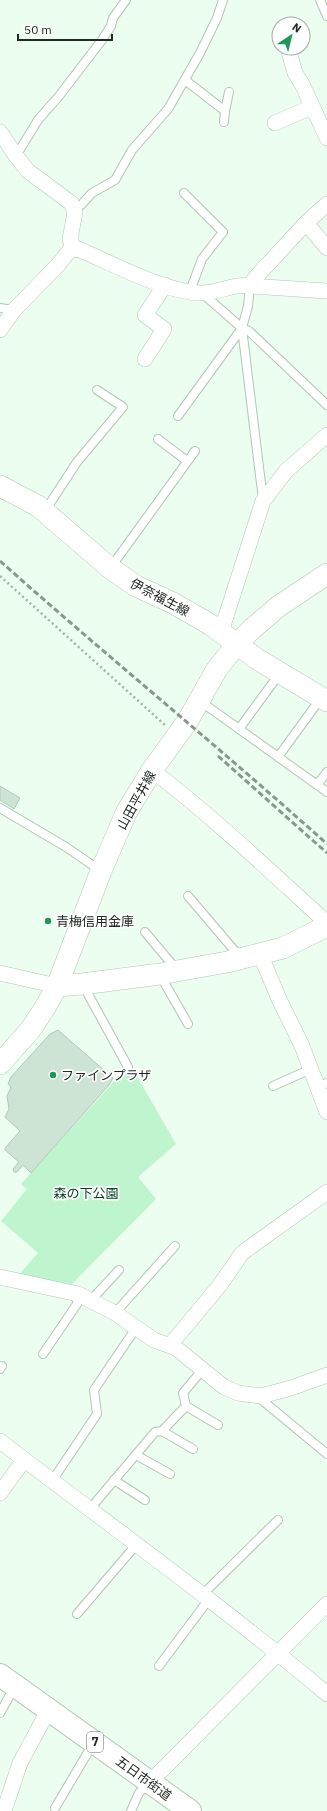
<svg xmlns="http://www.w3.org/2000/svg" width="327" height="1811" viewBox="0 0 327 1811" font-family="'IBM Plex Sans','Noto Sans JP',sans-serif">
<rect width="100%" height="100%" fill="#ecfef0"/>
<!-- green -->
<polygon fill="#bff5ce" points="130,1064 176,1144 138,1177 156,1199 70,1286 17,1277 38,1253 1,1221 27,1189 21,1184"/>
<!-- building -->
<g fill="#cde3d3" stroke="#b4c9b9">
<polygon points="0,786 20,798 14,809 0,800"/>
<polygon points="58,1030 113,1078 109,1085 31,1173 23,1165 17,1172 14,1172 13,1169 19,1162 5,1150 5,1148 20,1131 5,1117 9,1109 7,1096 11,1087 8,1084 11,1077 50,1034"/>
</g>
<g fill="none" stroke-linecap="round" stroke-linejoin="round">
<!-- lane casing -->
<g stroke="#b0c6b6" stroke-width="10">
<g id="lane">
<polyline points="320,0 327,16"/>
<polyline points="185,80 225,111 224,122"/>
<polyline points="225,111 229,92"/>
<polyline points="16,156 38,120 59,96 102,40 111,26 113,18 126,0"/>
<polyline points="184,193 223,232 202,259 190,291"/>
<polyline points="73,208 81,205 92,193 115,180 132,150 168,109 200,53 217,18 223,0"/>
<polyline points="203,294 242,328 249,331 327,405"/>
<polyline points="0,308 14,310"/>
<polyline points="242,328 263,500"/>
<polyline points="178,416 242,328 248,306 250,286"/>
<polyline points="158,439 187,461"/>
<polyline points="45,511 77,462 123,407 97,390"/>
<polyline points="111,567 195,451"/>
<polyline points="200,701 327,792"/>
<polyline points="239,729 280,673"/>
<polyline points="278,757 321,698"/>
<polyline points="317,785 327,772"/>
<polyline points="0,808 66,847 101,871"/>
<polyline points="188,896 240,957"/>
<polyline points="145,932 176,969"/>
<polyline points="160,975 188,1024"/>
<polyline points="83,985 128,1067"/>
<polyline points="273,1086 311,1069"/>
<polyline points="318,1087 327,1083"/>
<polyline points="91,1300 119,1270"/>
<polyline points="115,1313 175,1246"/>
<polyline points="43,1354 77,1304 78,1294"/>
<polyline points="0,1369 2,1366"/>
<polyline points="257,1396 327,1454"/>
<polyline points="186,1406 218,1425"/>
<polyline points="162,1431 193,1449"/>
<polyline points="136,1455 170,1474"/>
<polyline points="114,1480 145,1500"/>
<polyline points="52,1481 97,1414 94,1390 136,1328"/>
<polyline points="89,1510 155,1432 162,1431 186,1406 183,1393 203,1369"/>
<polyline points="203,1594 278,1520"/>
<polyline points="77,1614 136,1545"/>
<polyline points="159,1666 209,1599"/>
<polyline points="0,1713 15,1686"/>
<polyline points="55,1808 94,1742"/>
<polyline points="131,1811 139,1793 150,1782"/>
</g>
</g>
<!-- street casing -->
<g stroke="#b0c6b6" stroke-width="16">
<g id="street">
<polyline points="288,48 295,73 302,84 327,138"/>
<polyline points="275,123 312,107"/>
<polyline points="0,132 16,156 28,171 71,203 75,212 70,239 74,249"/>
<polyline points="306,223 327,248"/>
<polyline points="250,286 256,277 306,223 327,204"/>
<path d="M 0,330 L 14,310 L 57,266 L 70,250 L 78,249 C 109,262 169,294 202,293 C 219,293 233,283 250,286 L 327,291"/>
<polyline points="145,359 164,329 145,315 165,285"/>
<polyline points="221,632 263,501 286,471 327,435"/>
<path d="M 152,770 C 213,817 270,871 327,923"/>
<polyline points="260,954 280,1001 302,1046 327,1112"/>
<polyline points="0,973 57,986"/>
<polyline points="0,1277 78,1294 115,1313 154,1340 176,1348 224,1387 238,1393 261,1396 291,1388 327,1375"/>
<polyline points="170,1345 220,1285 242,1253 327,1192"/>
<path d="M 0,1441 C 109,1525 221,1605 327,1694"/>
<polyline points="0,1493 24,1460"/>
<polyline points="150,1782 327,1604"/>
<polyline points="4,1811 20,1763 49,1709"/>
</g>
</g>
<!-- secondary casing -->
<g stroke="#b0c6b6" stroke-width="22">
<g id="secondary">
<polyline points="0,486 38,506 110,568 136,586 173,603 211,625 257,659 327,701"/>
<polyline points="57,986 82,984 160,974 227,962 283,948 327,926"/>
<polyline points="0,1064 31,1029 46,1006 57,986 101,871 126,813 152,770 187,722 217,669 237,644 253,628 279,606 327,574"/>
</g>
</g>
<!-- primary casing -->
<g stroke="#b0c6b6" stroke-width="24">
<polyline id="primary" points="0,1675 190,1811"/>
</g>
<!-- path -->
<polyline stroke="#a4b2a7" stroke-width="2.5" stroke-dasharray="2 3" stroke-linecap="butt" points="0,576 166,726"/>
<!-- lane -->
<use href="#lane" stroke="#fff" stroke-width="8"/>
<!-- street -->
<use href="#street" stroke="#fff" stroke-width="15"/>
<!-- secondary -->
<use href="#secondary" stroke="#fff" stroke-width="21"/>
<!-- primary -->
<use href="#primary" stroke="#fff" stroke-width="22"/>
<!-- rail -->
<g stroke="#8a978d" stroke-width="3" stroke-dasharray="6 3" stroke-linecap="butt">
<path d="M 0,561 C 108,657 220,748 327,844"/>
<polyline points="218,756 327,853"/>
</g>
</g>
<!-- markers -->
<g fill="#1e9854" stroke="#fff" stroke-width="1.5">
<circle cx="48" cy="921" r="4"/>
<circle cx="53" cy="1075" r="4"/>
</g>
<g text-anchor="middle" stroke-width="3.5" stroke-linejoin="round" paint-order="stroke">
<!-- shield labels -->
<rect fill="#fff" stroke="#646965" stroke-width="1" x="87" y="1732" width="16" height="20" rx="3"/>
<g font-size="12" font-weight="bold" fill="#212923">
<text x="95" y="1746">7</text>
</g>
<!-- street labels -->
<g font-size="13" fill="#212923" stroke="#fff">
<text transform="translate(160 597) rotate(28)" y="5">伊奈福生線</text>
<text transform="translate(136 800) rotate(-61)" y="5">山田平井線</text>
<text transform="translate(144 1778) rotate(36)" y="5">五日市街道</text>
</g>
<!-- poi labels -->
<g font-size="13" fill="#212923" stroke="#fff" text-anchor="start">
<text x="56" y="926">青梅信用金庫</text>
<text x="61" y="1080">ファインプラザ</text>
</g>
<!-- park labels -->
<g font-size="13" fill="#02411f" stroke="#fff">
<text x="86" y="1198">森の下公園</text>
</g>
</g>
<!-- north arrow -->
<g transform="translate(291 36) rotate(35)"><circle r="19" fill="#ffffff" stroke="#a6a9a7"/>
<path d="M0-3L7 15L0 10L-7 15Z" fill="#1e9854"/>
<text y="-6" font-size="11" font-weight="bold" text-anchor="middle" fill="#212923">N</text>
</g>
<!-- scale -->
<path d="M18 34v6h94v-6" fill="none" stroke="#212923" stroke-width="2"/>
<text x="24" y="34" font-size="12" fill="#212923" stroke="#ffffff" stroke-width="3" paint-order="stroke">50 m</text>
</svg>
